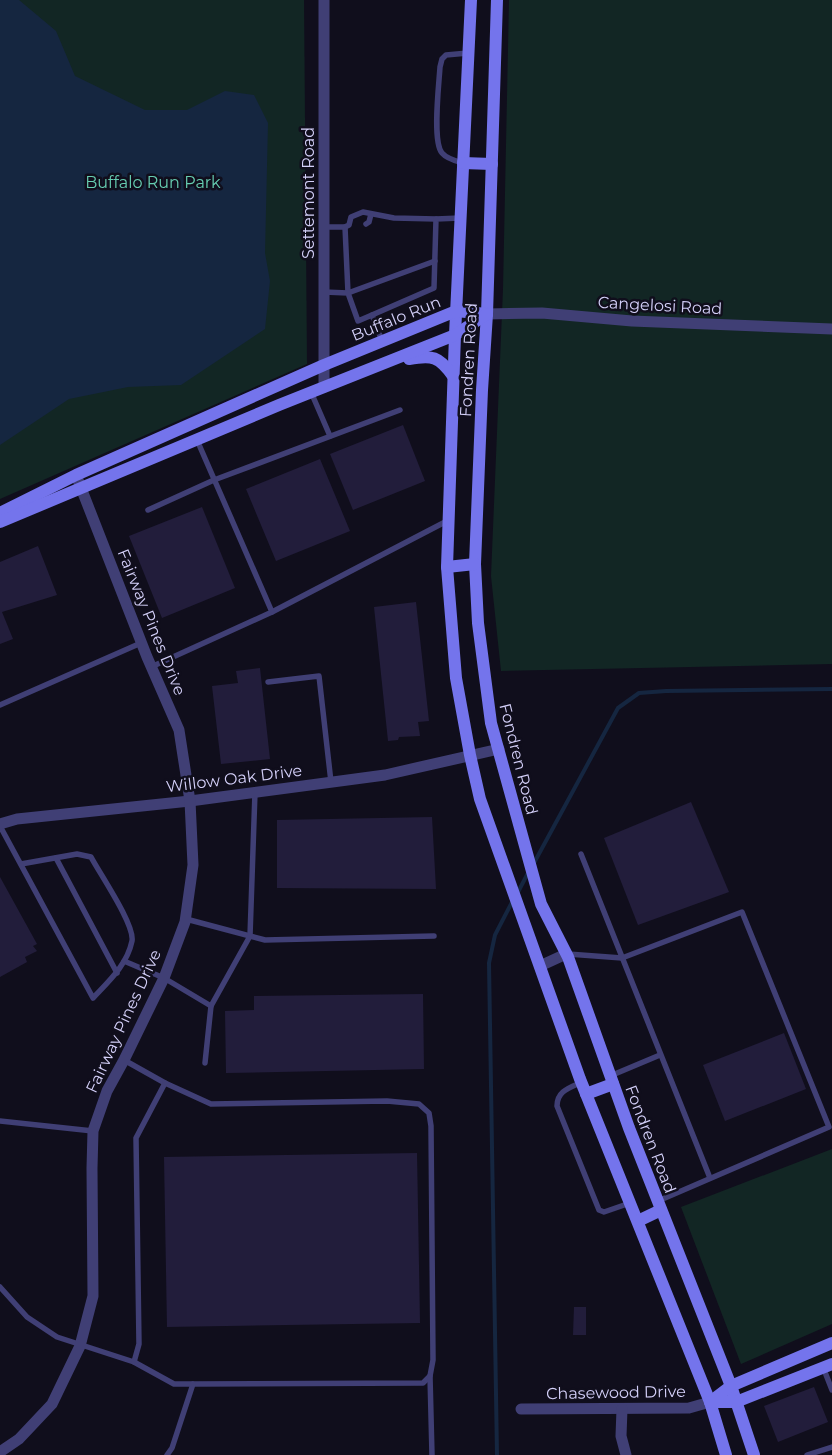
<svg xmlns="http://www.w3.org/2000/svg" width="832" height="1455" viewBox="0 0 832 1455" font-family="Montserrat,sans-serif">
<rect width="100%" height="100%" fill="#100e1c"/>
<!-- green -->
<g fill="#122624">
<polygon points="0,0 304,0 307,364 0,499"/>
<polygon points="509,0 832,0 832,664 501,671 491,576 503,289"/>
<polygon points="832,1149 832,1324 741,1364 681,1207"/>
</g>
<!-- water -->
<polygon fill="#152640" points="0,0 19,0 56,31 75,76 145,110 187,110 225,91 254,95 268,123 265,253 270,281 265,329 181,385 128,387 69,399 0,445"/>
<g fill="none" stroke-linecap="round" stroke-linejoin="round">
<!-- stream -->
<g stroke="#152640" stroke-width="4">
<polyline points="534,863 618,708 639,693 666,691 832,689"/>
<polyline points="517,894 529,871"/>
<polyline points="497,1455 489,963 495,935 512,902"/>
</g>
</g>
<!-- building -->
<g fill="#221d3b">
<polygon points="403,425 425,481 353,510 330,454"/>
<polygon points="320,459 350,531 276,561 246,489"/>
<polygon points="202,507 235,588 162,618 129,536"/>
<polygon points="38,546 57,595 2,612 13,639 0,644 0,562"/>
<polygon points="416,602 429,721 418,722 420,736 399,737 398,740 388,741 374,607"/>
<polygon points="260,668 270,759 221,764 212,686 238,683 236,671"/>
<polygon points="691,802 729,892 638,925 604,838"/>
<polygon points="432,817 436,889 277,888 277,820"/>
<polygon points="0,877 37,944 33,946 37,951 25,957 27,962 0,977"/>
<polygon points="423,994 424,1069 226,1073 225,1011 254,1010 254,996"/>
<polygon points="784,1033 806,1089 725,1121 703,1065"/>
<polygon points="417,1153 420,1323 167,1327 164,1157"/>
<polygon points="574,1307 586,1307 586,1335 573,1335"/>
<polygon points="814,1387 828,1422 778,1442 764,1406"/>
</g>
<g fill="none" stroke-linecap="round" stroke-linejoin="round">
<!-- lane -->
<g stroke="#403f75" stroke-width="5.5">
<path d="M 463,163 C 456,161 447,159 442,153 C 432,142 439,84 440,67 L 442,59 L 446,55 L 468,53"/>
<polyline points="366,224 369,222 371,214"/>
<polyline points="324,227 345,227 348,293 435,261"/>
<polyline points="345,227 349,225 351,217 363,212 394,218 436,219"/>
<polyline points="324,292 348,293 358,321 372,315"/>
<polyline points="382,341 372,315 434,288 436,219 460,218"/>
<polyline points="311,392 330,436"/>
<polyline points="148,510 214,480 400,410"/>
<polyline points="272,612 447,521"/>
<polyline points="151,667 272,612 197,440"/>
<polyline points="268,682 319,676 331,782"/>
<polyline points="0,705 141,643"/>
<path d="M 0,826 L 93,998 C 109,981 127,965 132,941 C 135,925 100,874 91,857 L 77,854 L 21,864"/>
<polyline points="581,854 710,1178"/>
<polyline points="56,858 117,973"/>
<polyline points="186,919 265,940 434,936"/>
<polyline points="568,954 622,958 742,912 829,1127 658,1201"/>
<polyline points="124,961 164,978 211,1006"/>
<polyline points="205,1063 211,1006 250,936 255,792"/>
<polyline points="610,1076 660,1055"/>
<path d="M 582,1082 C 569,1088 557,1091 557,1106 L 599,1210 L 604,1212 L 630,1203"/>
<polyline points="0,1121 93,1131"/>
<polyline points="0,1287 27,1317 57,1337 134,1362 139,1344 136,1138 165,1083 124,1060"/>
<polyline points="134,1362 174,1384 193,1384 423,1383 430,1376 433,1360 431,1126 429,1113 419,1104 387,1101 211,1104 165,1083"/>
<polyline points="823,1367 832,1390"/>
<polyline points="430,1376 432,1455"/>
<polyline points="167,1455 172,1448 193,1384"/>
<polyline points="807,1455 832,1447"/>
</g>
<!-- street -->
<g stroke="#403f75" stroke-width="11">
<polyline points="324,0 324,387"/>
<polyline points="487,314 542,313 632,321 832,329"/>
<polyline points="0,824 17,819 190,801 385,775 499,749"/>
<polyline points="540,966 566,954"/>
<polyline points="521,1409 689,1408 710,1402"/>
<polyline points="622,1409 621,1436 626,1455"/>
<polyline points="0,1452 19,1439 52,1404 80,1346 93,1296 92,1168 93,1131 107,1091 124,1060 164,978 185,922 193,865 190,801 179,730 147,657 76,475"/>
</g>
<!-- secondary -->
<g stroke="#7474ec" stroke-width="12">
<polyline points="471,0 455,335 447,567 456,678 470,755 480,799 580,1079 710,1402 726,1455"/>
<polyline points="497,0 487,314 482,390 475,564 478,623 491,723 541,904 568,957 629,1128 731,1386 754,1455"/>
<polyline points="463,163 492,164"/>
<path d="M 409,359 C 432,355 439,356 453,376"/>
<polyline points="0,513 76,475 324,365 456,311 487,314"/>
<polyline points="0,522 279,405 455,335 487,314"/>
<polyline points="447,567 475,564"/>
<polyline points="586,1094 613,1084"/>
<polyline points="638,1221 661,1210"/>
<polyline points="710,1402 731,1386 832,1343"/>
<polyline points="710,1402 736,1402 832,1364"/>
</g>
</g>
<g text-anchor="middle" stroke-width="5" stroke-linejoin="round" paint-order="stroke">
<!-- park labels -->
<g font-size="16" fill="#67ceb2" stroke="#100e1c">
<text x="153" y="188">Buffalo Run Park</text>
</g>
<!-- street labels -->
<g font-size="16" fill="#d4d0f9" stroke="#100e1c">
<text transform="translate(308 193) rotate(-90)" y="6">Settemont Road</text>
<text transform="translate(660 305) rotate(3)" y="6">Cangelosi Road</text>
<text transform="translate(396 318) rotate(-22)" y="6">Buffalo Run</text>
<text transform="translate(468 360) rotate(-87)" y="6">Fondren Road</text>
<text transform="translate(152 622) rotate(68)" y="6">Fairway Pines Drive</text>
<text transform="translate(519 759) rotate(76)" y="6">Fondren Road</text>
<text transform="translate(234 778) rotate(-7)" y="6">Willow Oak Drive</text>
<text transform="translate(123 1021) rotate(-65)" y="6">Fairway Pines Drive</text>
<text transform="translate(651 1139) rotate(69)" y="6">Fondren Road</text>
<text transform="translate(616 1392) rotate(-1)" y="6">Chasewood Drive</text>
</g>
</g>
</svg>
